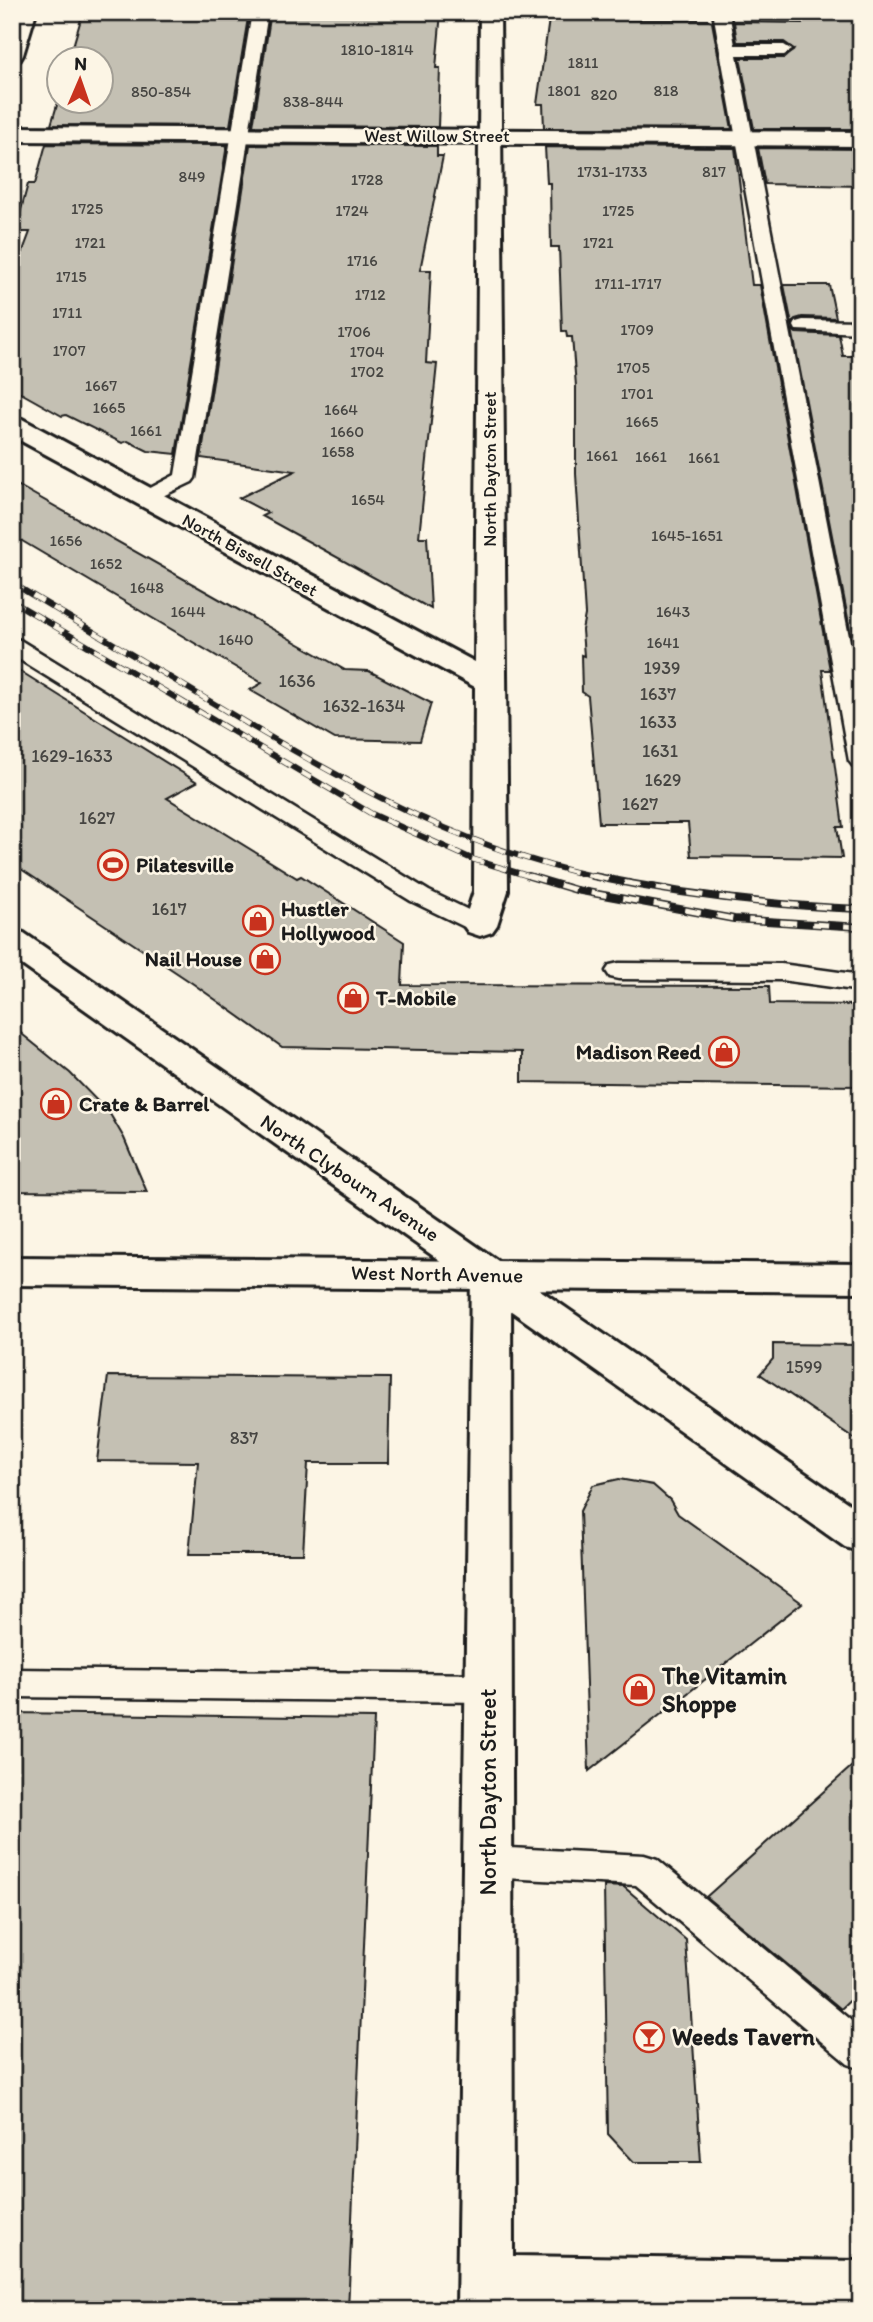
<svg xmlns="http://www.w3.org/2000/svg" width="873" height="2322" viewBox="0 0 873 2322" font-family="Itim,sans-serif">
<rect width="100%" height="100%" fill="#fcf5e5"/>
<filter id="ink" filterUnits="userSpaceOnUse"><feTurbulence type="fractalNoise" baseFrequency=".0143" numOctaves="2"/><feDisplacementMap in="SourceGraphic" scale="14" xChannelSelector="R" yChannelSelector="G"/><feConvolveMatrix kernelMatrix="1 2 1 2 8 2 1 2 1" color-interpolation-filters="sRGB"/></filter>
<g filter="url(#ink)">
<!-- building -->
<g fill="#c4c0b3" stroke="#1c1c1c" stroke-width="2">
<polygon points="280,12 441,12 436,68 440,68 438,127 253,126 270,18 279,18"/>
<polygon points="550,12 600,12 600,20 709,20 712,22 732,129 544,128 543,104 537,104"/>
<polygon points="800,12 861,12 861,129 754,129 740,58 784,58 794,49 784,42 737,42 734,22 802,23"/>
<polygon points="173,18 248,18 230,126 51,125 60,95 60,102 102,102 102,60 69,60 81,19"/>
<polygon points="46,144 227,145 176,454 148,451 128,441 122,443 66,415 62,416 12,388 12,280 30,232 15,232 28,184 35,184"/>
<polygon points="250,145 437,146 437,156 443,156 420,270 431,270 426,363 437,364 419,537 427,537 431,609 262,516 268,513 239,498 295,471 201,458"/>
<polygon points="545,147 735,148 752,285 760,285 830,670 822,670 843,827 837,827 842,858 691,856 688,823 599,823 588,696 582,692 581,655 584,656 582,630 585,615 576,474 576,386 572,337 567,337 566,331 562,331 559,247 551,247 550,183 547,183"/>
<polygon points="758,148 861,149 861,186 765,184"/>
<polygon points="784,285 829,285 836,318 802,317 795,319 792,325"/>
<polygon points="792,329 796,333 839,335 843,356 861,356 861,670 858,670"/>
<polygon points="12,482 345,670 369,671 431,703 420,741 335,739 250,690 262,683 12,535"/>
<polygon points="12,666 197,782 167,798 297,878 301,876 404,942 402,985 769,986 770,1004 861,1005 861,1086 522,1082 522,1052 282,1047 192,983 12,863"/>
<polygon points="12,1026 70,1073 110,1114 124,1138 147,1192 12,1191"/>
<polygon points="773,1344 861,1345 861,1443 760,1374 773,1359"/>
<polygon points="108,1376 390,1378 388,1463 308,1463 303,1554 189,1554 198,1462 97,1461"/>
<polygon points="619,1479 653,1485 670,1500 678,1514 802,1603 589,1771 580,1511 593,1485"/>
<polygon points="12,1713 374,1718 348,2310 12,2310"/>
<polygon points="861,1758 861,1990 841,2009 706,1897"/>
<polygon points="604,1886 624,1887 686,1940 701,2162 634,2162 608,2134"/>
</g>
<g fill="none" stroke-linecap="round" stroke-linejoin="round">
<!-- lane casing -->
<g stroke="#1c1c1c" stroke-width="5">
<g id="lane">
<polygon points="252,12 268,12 195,478 192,482 146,504 139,502 136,498 139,494 175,475"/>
<polygon points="713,12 729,12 735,45 784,45 792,50 784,55 737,55 861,699 861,768 853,766 849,761"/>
<polygon points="803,320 861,321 861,333 796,330 794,326 796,322"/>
<polygon points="12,638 20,640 429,891 489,920 493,925 489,930 480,933 471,930 411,901 12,655"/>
<polygon points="619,963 781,964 861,975 861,991 781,980 619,979 610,977 606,971 610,965"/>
<polygon points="12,1669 489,1674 501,1678 506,1688 501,1698 489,1702 12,1697"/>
<polygon points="488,1847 644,1855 657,1859 861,2029 861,2069 848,2064 636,1885 488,1877 475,1873 470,1862 475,1851"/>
</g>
</g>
<!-- street casing -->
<g stroke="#1c1c1c" stroke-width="6">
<g id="street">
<polygon points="15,12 36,12 23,55 20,60 12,61 12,22"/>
<polygon points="480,12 500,12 508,891 497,925 492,932 480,936 468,932 463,925 474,891 475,687 12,436 12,417 22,419 475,662"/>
<polygon points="491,1261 505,1265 511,1275 513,2256 861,2261 861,2310 457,2310 471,1275 477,1265"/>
</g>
</g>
<!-- secondary casing -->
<g stroke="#1c1c1c" stroke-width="6">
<g id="secondary">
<polygon points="12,127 861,132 861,146 12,141"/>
<polygon points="12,930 24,933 861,1512 861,1552 845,1547 12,958"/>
</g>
</g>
<!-- primary casing -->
<g stroke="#1c1c1c" stroke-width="6">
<polygon id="primary" points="12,1257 861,1264 861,1292 12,1285"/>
</g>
<!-- lane -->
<use href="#lane" fill="#fcf5e5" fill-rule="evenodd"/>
<!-- street -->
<use href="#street" fill="#fcf5e5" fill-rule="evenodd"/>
<!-- secondary -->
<use href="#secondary" fill="#fcf5e5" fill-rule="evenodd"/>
<!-- primary -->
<use href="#primary" fill="#fcf5e5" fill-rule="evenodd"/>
<!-- rail-far1 casing -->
<g stroke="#1c1c1c" stroke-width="6">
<g id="rail-far1">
<path d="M 12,583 C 92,631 173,679 253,727 C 367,794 470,850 601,878"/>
<polyline points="12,601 372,814 472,859 535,878"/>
</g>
</g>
<!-- rail casing -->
<g stroke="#1c1c1c" stroke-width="8">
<g id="rail">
<polyline points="529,876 576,890 734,919 861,927"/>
<path d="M 593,876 C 682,895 770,905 861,909"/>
</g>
</g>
<!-- rail-far1 -->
<use href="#rail-far1" stroke="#fcf5e5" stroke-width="4.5" stroke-dasharray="12" stroke-linecap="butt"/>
<!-- rail -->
<use href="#rail" stroke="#fcf5e5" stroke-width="5" stroke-dasharray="16" stroke-linecap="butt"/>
</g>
</g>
<!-- icons -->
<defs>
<g id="stadium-ring" transform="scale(1.575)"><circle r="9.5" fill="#fcf5e5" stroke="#c8321e" stroke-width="1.5"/><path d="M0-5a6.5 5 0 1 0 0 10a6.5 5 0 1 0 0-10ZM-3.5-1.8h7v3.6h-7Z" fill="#c8321e"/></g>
<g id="shop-ring" transform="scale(1.575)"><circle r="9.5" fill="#fcf5e5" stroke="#c8321e" stroke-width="1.5"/><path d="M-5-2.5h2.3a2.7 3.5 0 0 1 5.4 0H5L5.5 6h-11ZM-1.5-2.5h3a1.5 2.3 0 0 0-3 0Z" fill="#c8321e"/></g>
<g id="bar-ring" transform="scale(1.575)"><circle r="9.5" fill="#fcf5e5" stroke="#c8321e" stroke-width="1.5"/><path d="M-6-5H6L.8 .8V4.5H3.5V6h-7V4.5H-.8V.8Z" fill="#c8321e"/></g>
</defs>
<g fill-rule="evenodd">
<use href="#stadium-ring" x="113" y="865"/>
<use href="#shop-ring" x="258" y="921"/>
<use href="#shop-ring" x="265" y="959"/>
<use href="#shop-ring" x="353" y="998"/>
<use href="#shop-ring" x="724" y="1052"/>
<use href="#shop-ring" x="56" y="1104"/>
<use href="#shop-ring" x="639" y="1690"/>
<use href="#bar-ring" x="649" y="2037"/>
</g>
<g text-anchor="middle" stroke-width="5" stroke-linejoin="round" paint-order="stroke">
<!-- far-number labels -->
<g font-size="16" fill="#464542">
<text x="377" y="55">1810-1814</text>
<text x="583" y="68">1811</text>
<text x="564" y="96">1801</text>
<text x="666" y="96">818</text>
<text x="161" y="97">850-854</text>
<text x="604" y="100">820</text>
<text x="313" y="107">838-844</text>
<text x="612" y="177">1731-1733</text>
<text x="714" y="177">817</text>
<text x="192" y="182">849</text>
<text x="367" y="185">1728</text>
<text x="87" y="214">1725</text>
<text x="352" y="216">1724</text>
<text x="618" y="216">1725</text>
<text x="90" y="248">1721</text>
<text x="598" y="248">1721</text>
<text x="362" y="266">1716</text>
<text x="71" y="282">1715</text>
<text x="628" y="289">1711-1717</text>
<text x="370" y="300">1712</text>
<text x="67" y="318">1711</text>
<text x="637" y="335">1709</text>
<text x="354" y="337">1706</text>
<text x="69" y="356">1707</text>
<text x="367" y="357">1704</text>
<text x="633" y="373">1705</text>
<text x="367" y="377">1702</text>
<text x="101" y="391">1667</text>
<text x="637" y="399">1701</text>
<text x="109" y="413">1665</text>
<text x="341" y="415">1664</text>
<text x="642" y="427">1665</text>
<text x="146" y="436">1661</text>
<text x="347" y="437">1660</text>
<text x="338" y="457">1658</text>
<text x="602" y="461">1661</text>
<text x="651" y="462">1661</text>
<text x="704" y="463">1661</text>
<text x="368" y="505">1654</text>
<text x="687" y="541">1645-1651</text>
<text x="66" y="546">1656</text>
<text x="106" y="569">1652</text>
<text x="147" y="593">1648</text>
<text x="188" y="617">1644</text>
<text x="673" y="617">1643</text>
<text x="236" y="645">1640</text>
<text x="663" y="648">1641</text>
</g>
<!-- far-street labels -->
<g font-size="18" fill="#1c1c1c" stroke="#fcf5e5">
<text x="437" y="142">West Willow Street</text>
<text transform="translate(490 469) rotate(-90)" y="6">North Dayton Street</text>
<text transform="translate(250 555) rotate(29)" y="6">North Bissell Street</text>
</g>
<!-- number labels -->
<g font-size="18" fill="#464542">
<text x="662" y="674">1939</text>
<text x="297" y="687">1636</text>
<text x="658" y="700">1637</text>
<text x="364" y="712">1632-1634</text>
<text x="658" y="728">1633</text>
<text x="660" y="757">1631</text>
<text x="72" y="762">1629-1633</text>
<text x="663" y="786">1629</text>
<text x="640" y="810">1627</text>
<text x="97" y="824">1627</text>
<text x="169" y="915">1617</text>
<text x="804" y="1373">1599</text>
<text x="244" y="1444">837</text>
</g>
<!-- poi labels -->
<g font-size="21" font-weight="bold" fill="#1c1c1c" stroke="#fcf5e5" text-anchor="start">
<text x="136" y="872">Pilatesville</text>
<text x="281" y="916">Hustler<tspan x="281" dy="24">Hollywood</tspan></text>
<text x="242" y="966" text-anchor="end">Nail House</text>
<text x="376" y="1005">T-Mobile</text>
<text x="701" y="1059" text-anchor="end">Madison Reed</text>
<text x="79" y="1111">Crate &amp; Barrel</text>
</g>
<!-- street labels -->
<g font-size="21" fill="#1c1c1c" stroke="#fcf5e5">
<text transform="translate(350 1178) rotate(34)" y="7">North Clybourn Avenue</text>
<text transform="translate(437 1274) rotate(1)" y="7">West North Avenue</text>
</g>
<!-- near-poi labels -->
<g font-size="24" font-weight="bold" fill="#1c1c1c" stroke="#fcf5e5" text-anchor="start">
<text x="662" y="1684">The Vitamin<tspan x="662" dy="28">Shoppe</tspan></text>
<text x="672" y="2045">Weeds Tavern</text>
</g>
<!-- near-street labels -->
<g font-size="24" fill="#1c1c1c" stroke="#fcf5e5">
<text transform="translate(488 1792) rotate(-90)" y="8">North Dayton Street</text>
</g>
</g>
<!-- margin -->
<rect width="873" height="2322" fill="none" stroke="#fcf5e5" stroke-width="42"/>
<rect x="21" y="21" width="831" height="2280" fill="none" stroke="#1c1c1c" stroke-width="2.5" filter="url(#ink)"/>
<!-- north arrow -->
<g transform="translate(80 80) rotate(2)"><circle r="33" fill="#fcf5e5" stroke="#a29e95" stroke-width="2"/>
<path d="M0-5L12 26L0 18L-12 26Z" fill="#c8321e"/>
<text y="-10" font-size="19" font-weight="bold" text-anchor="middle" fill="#1c1c1c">N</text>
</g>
</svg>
